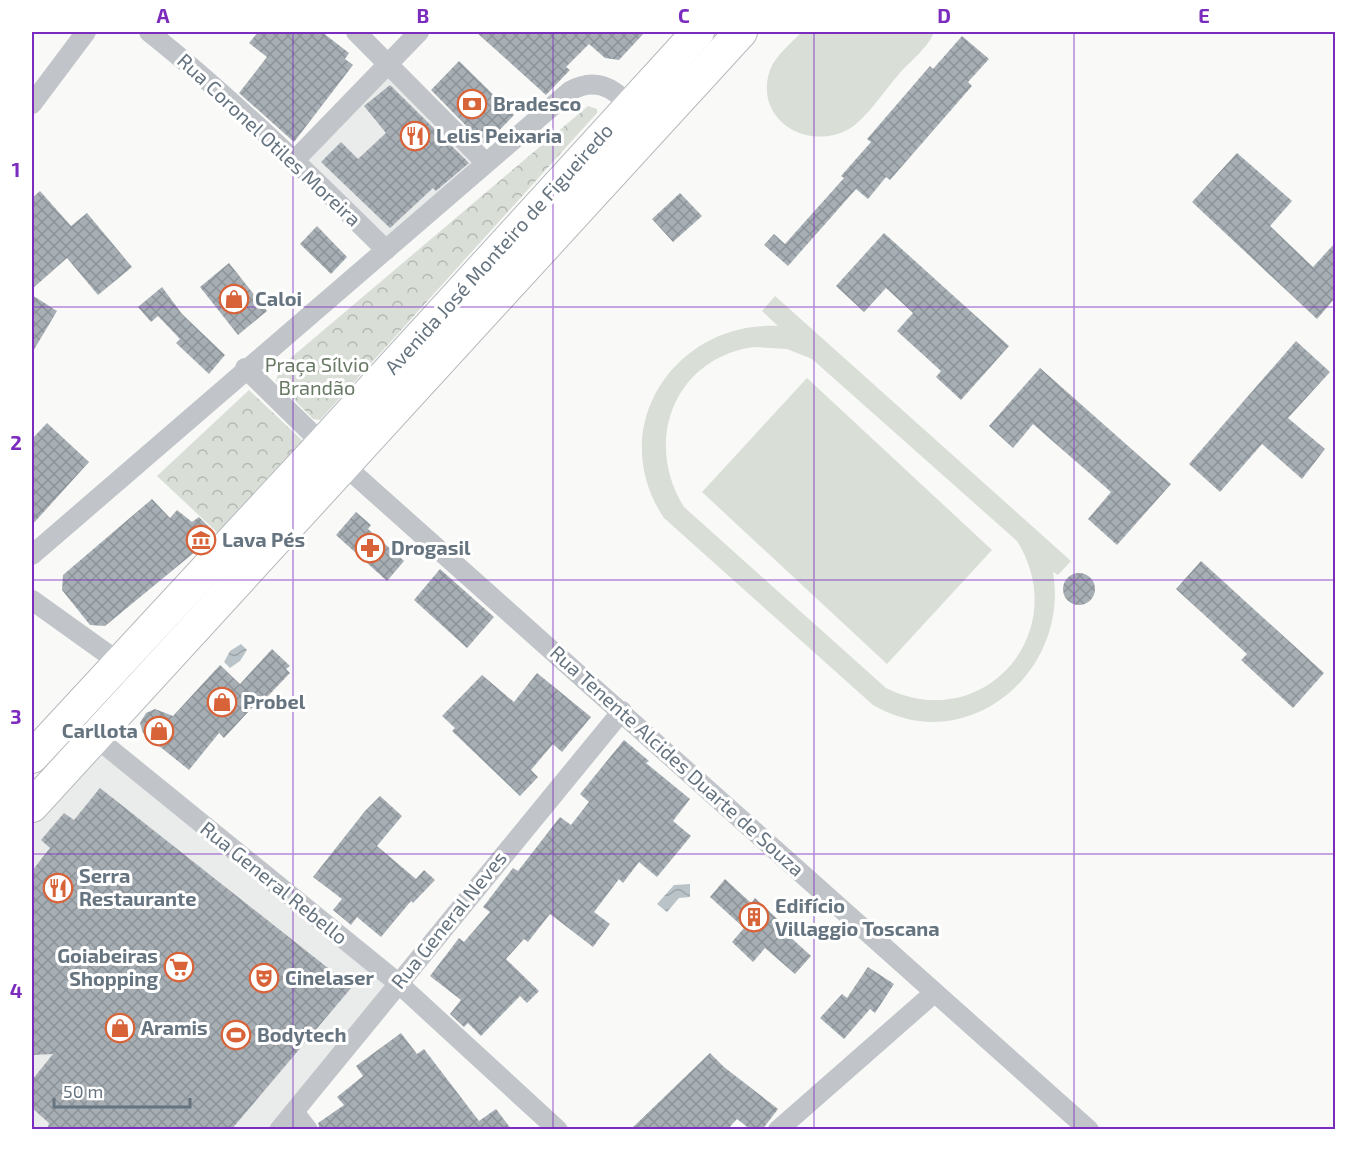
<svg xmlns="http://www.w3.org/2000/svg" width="1367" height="1161" viewBox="0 0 1367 1161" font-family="'Exo 2',sans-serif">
<defs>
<pattern id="park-crowns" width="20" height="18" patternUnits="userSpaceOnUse" patternTransform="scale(1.5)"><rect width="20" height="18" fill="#d9ded7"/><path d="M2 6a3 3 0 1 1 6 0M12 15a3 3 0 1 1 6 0" fill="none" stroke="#b4b9b4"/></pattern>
<pattern id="water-waves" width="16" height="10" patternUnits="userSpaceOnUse" patternTransform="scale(1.5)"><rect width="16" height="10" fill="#bac4c8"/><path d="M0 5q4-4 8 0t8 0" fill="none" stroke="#9ba4a8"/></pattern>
<pattern id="building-cross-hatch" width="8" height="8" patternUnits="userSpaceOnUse" patternTransform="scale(1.5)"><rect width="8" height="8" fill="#a7afb5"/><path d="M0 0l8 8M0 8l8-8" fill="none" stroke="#8c9398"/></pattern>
</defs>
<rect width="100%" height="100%" fill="#f9faf8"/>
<!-- built -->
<g fill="#eaebeb">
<polygon points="387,72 478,165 388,241 305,157"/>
<polygon points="93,743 389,983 267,1129 32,1130 32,818"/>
</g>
<!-- green -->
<g fill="#d9ded7" fill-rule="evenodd">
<path d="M 802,32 L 934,32 C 929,47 909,62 899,74 C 885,90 866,119 849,129 C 808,152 753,120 770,70 C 775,56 791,43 802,32 Z"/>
<path d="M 775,296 L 1071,561 L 1058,575 L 1053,572 C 1070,672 967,760 873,705 L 664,518 C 604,429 674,321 778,326 L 762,311 ZM 754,347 L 787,349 L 812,359 L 1017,541 C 1074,632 983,736 886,688 L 684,507 C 643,442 674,358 754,347 Z"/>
<polygon points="807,378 992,550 887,664 702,492"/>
</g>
<!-- park -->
<g fill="url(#park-crowns)">
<polygon points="588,106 597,109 597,113 320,420 313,419 276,381 280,367"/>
<polygon points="249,390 306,444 221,536 157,476"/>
</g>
<!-- water -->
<g fill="url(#water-waves)">
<polygon points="241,644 247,650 240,661 230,668 224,662 230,651"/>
<polygon points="690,884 690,897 679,898 667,912 657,904 674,885"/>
</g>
<!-- building -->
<g fill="url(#building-cross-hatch)">
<polygon points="258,32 322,32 349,53 345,59 353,65 294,142 239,93 267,57 249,43"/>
<polygon points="476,32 645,32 619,60 605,58 589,44 566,67 570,70 546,95"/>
<polygon points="962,36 989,59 968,82 972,86 890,180 886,177 868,199 856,189 788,266 764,245 774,234 785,244 844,178 841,176 871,142 867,139 930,66 933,69"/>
<polygon points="459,61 514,115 485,145 431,90"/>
<polygon points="390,85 469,163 436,191 433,188 390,228 321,162 341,142 358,159 386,133 364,106"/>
<polygon points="1237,153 1292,201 1270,226 1313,267 1335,243 1335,298 1317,319 1192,202"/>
<polygon points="40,191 71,226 87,213 132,267 98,295 67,258 32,289 32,198"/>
<polygon points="680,193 702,216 673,242 652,219"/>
<polygon points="317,226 347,257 331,274 300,244"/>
<polygon points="884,233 1009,346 961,400 936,377 941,371 897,331 913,313 886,288 864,312 836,286"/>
<polygon points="229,263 267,311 238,335 200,287"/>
<polygon points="162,287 182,314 225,355 209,374 176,343 180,339 158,316 151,322 138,307"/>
<polygon points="32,295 57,311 32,353"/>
<polygon points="1296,341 1330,372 1288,418 1325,449 1302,479 1262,444 1220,492 1189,464"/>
<polygon points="1040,368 1171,484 1117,545 1088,519 1111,492 1033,424 1013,448 989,426"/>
<polygon points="47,423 89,462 32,525 32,439"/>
<polygon points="152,499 170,518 177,510 192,522 199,517 209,527 207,542 105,626 90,625 62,590 63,575"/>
<polygon points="356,512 371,525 368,529 404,561 387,581 336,535"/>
<polygon points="1201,561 1324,673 1293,708 1241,660 1247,654 1176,589"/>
<polygon points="440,569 494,617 467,648 414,600"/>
<circle cx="1079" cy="589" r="16"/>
<polygon points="272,649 290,666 286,669 290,673 267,697 264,695 224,738 219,733 189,770 143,733 140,723 146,713 155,709 173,716 220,665 240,684"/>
<polygon points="537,673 591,717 562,752 553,744 531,770 538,777 520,796 452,731 455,728 442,716 482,675 514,702"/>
<polygon points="624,740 649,761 646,763 690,799 673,821 691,836 657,877 639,862 623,883 619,879 594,912 610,924 593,947 550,914 528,942 524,939 506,959 539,991 527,1003 520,996 481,1036 468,1023 464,1027 450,1014 461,1000 430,976 459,938 464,942 490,912 483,907 513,868 518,871 560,817 571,825 589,802 580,794"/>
<polygon points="100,788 352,987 231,1130 47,1130 49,1123 32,1108 32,1080 53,1054 32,1055 32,871 50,848 41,840 64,813 74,820"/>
<polygon points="380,796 402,816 377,846 416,879 424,870 435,880 413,903 411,901 381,937 357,917 351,925 333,910 342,899 313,877 365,811"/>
<polygon points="725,879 751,903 755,898 791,932 788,935 811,956 795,974 765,948 753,962 732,942 744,928 710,897"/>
<polygon points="868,967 894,984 875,1013 870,1009 844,1039 820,1018 842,994 847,998"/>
<polygon points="401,1033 417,1054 424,1049 479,1121 496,1109 512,1130 320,1130 318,1123 344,1105 337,1097 363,1076 356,1066"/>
<polygon points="710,1053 724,1067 778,1109 762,1130 751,1130 737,1119 727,1130 630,1130"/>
</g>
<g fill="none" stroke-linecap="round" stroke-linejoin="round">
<!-- primary casing -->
<g stroke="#b5b9bd" stroke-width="34">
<g id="primary">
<polyline points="32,757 322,444 698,32"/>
<polyline points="32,806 741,32"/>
</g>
</g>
<!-- street -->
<g stroke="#c1c5c9" stroke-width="20">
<path d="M 149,32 C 233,99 310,175 386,250"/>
<polyline points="356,32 486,163"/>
<polyline points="32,104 86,32"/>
<polyline points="295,160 419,32"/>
<polyline points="245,368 345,466 1089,1130"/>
<path d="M 32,555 L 570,91 C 595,77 612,87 630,105"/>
<polyline points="32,600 120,663"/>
<polyline points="94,736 398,983 558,1130"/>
<polyline points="294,1112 308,1130"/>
<polyline points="279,1130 622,711"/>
<polyline points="778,1130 934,993"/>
</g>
<!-- primary -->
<use href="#primary" stroke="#fff" stroke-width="32"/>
</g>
<!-- grid -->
<path fill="none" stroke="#7b2cbf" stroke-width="1.5" stroke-opacity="0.55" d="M 293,32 L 293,1130M 553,32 L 553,1130M 814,32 L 814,1130M 1074,32 L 1074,1130M 32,307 L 1336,307M 32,580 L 1336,580M 32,854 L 1336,854"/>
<!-- icons -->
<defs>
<g id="bank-ring" transform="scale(1.5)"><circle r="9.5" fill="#fff" stroke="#d86339" stroke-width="1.5"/><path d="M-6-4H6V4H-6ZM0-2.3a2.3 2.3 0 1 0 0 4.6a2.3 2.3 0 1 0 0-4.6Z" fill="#d86339"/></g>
<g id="restaurant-ring" transform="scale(1.5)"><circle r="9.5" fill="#fff" stroke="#d86339" stroke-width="1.5"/><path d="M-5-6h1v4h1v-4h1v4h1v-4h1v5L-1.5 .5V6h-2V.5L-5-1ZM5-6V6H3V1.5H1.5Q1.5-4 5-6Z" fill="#d86339"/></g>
<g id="shop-ring" transform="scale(1.5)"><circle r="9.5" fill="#fff" stroke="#d86339" stroke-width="1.5"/><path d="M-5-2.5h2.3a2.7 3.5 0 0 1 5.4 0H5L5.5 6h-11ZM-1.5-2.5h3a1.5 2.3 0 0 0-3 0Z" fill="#d86339"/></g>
<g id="museum-ring" transform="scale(1.5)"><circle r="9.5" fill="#fff" stroke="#d86339" stroke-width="1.5"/><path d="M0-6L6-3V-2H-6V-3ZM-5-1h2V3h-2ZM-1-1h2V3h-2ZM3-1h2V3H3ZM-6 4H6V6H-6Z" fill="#d86339"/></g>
<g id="pharmacy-ring" transform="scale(1.5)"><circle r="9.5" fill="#fff" stroke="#d86339" stroke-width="1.5"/><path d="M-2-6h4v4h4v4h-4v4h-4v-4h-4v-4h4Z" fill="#d86339"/></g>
<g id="building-ring" transform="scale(1.5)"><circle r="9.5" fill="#fff" stroke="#d86339" stroke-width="1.5"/><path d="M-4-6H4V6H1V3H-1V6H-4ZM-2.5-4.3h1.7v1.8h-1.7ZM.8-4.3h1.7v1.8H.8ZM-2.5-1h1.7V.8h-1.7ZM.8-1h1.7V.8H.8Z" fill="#d86339"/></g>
<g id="supermarket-ring" transform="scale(1.5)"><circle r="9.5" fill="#fff" stroke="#d86339" stroke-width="1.5"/><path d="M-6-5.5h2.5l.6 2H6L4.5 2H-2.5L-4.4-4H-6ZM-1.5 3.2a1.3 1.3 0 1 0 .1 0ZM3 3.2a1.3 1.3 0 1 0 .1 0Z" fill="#d86339"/></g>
<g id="theatre-ring" transform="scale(1.5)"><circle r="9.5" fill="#fff" stroke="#d86339" stroke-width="1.5"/><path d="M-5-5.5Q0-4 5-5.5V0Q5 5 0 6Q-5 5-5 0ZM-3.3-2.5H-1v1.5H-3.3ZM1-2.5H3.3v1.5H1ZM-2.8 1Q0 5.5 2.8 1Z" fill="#d86339"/></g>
<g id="stadium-ring" transform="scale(1.5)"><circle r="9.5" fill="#fff" stroke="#d86339" stroke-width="1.5"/><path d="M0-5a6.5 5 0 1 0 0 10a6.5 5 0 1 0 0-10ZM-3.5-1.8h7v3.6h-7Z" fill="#d86339"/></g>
</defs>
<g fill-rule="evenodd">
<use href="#bank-ring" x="472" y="104"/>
<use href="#restaurant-ring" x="415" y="136"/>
<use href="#shop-ring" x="234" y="299"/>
<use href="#museum-ring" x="201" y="540"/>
<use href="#pharmacy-ring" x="370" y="548"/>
<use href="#shop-ring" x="222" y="702"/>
<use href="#shop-ring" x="159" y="731"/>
<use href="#restaurant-ring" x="58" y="888"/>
<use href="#building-ring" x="754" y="917"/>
<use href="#supermarket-ring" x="179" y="967"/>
<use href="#theatre-ring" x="264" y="978"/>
<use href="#shop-ring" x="120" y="1028"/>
<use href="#stadium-ring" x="236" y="1035"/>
</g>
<g text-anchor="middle" stroke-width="6" stroke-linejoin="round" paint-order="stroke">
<!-- poi labels -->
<g font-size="20" font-weight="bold" fill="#667480" stroke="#fff" text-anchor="start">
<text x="493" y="111">Bradesco</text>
<text x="436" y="143">Lelis Peixaria</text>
<text x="255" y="306">Caloi</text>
<text x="222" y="547">Lava Pés</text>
<text x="391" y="555">Drogasil</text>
<text x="243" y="709">Probel</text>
<text x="138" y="738" text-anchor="end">Carllota</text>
<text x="79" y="883">Serra<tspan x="79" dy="23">Restaurante</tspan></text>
<text x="775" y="913">Edifício<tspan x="775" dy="23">Villaggio Toscana</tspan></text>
<text x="158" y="963" text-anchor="end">Goiabeiras<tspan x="158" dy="23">Shopping</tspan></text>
<text x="285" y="985">Cinelaser</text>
<text x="141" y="1035">Aramis</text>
<text x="257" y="1042">Bodytech</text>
</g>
<!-- street labels -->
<g font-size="20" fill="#667480" stroke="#fff">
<text transform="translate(269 140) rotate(43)" y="7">Rua Coronel Otiles Moreira</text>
<text transform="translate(499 249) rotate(-48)" y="7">Avenida José Monteiro de Figueiredo</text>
<text transform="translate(677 761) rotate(42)" y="7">Rua Tenente Alcides Duarte de Souza</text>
<text transform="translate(274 883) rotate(39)" y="7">Rua General Rebello</text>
<text transform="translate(449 920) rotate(-51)" y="7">Rua General Neves</text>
</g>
<!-- park labels -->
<g font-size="20" fill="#687965" stroke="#fff">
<text x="317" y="372">Praça Sílvio<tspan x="317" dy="23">Brandão</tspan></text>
</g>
</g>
<!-- border -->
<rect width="1367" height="1161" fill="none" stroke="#ffffff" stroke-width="66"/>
<!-- scale -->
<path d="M54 1098v9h136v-9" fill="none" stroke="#667480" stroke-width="3"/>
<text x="63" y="1098" font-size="18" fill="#667480" stroke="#ffffff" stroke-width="4.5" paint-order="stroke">50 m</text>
<rect x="33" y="33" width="1301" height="1095" fill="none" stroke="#7b2cbf" stroke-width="2"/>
<g font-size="20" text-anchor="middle" font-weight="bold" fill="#7b2cbf">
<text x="163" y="23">A</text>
<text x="423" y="23">B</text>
<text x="684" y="23">C</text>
<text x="944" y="23">D</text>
<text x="1204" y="23">E</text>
<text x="16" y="177">1</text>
<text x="16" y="450">2</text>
<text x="16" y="724">3</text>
<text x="16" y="998">4</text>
</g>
</svg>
